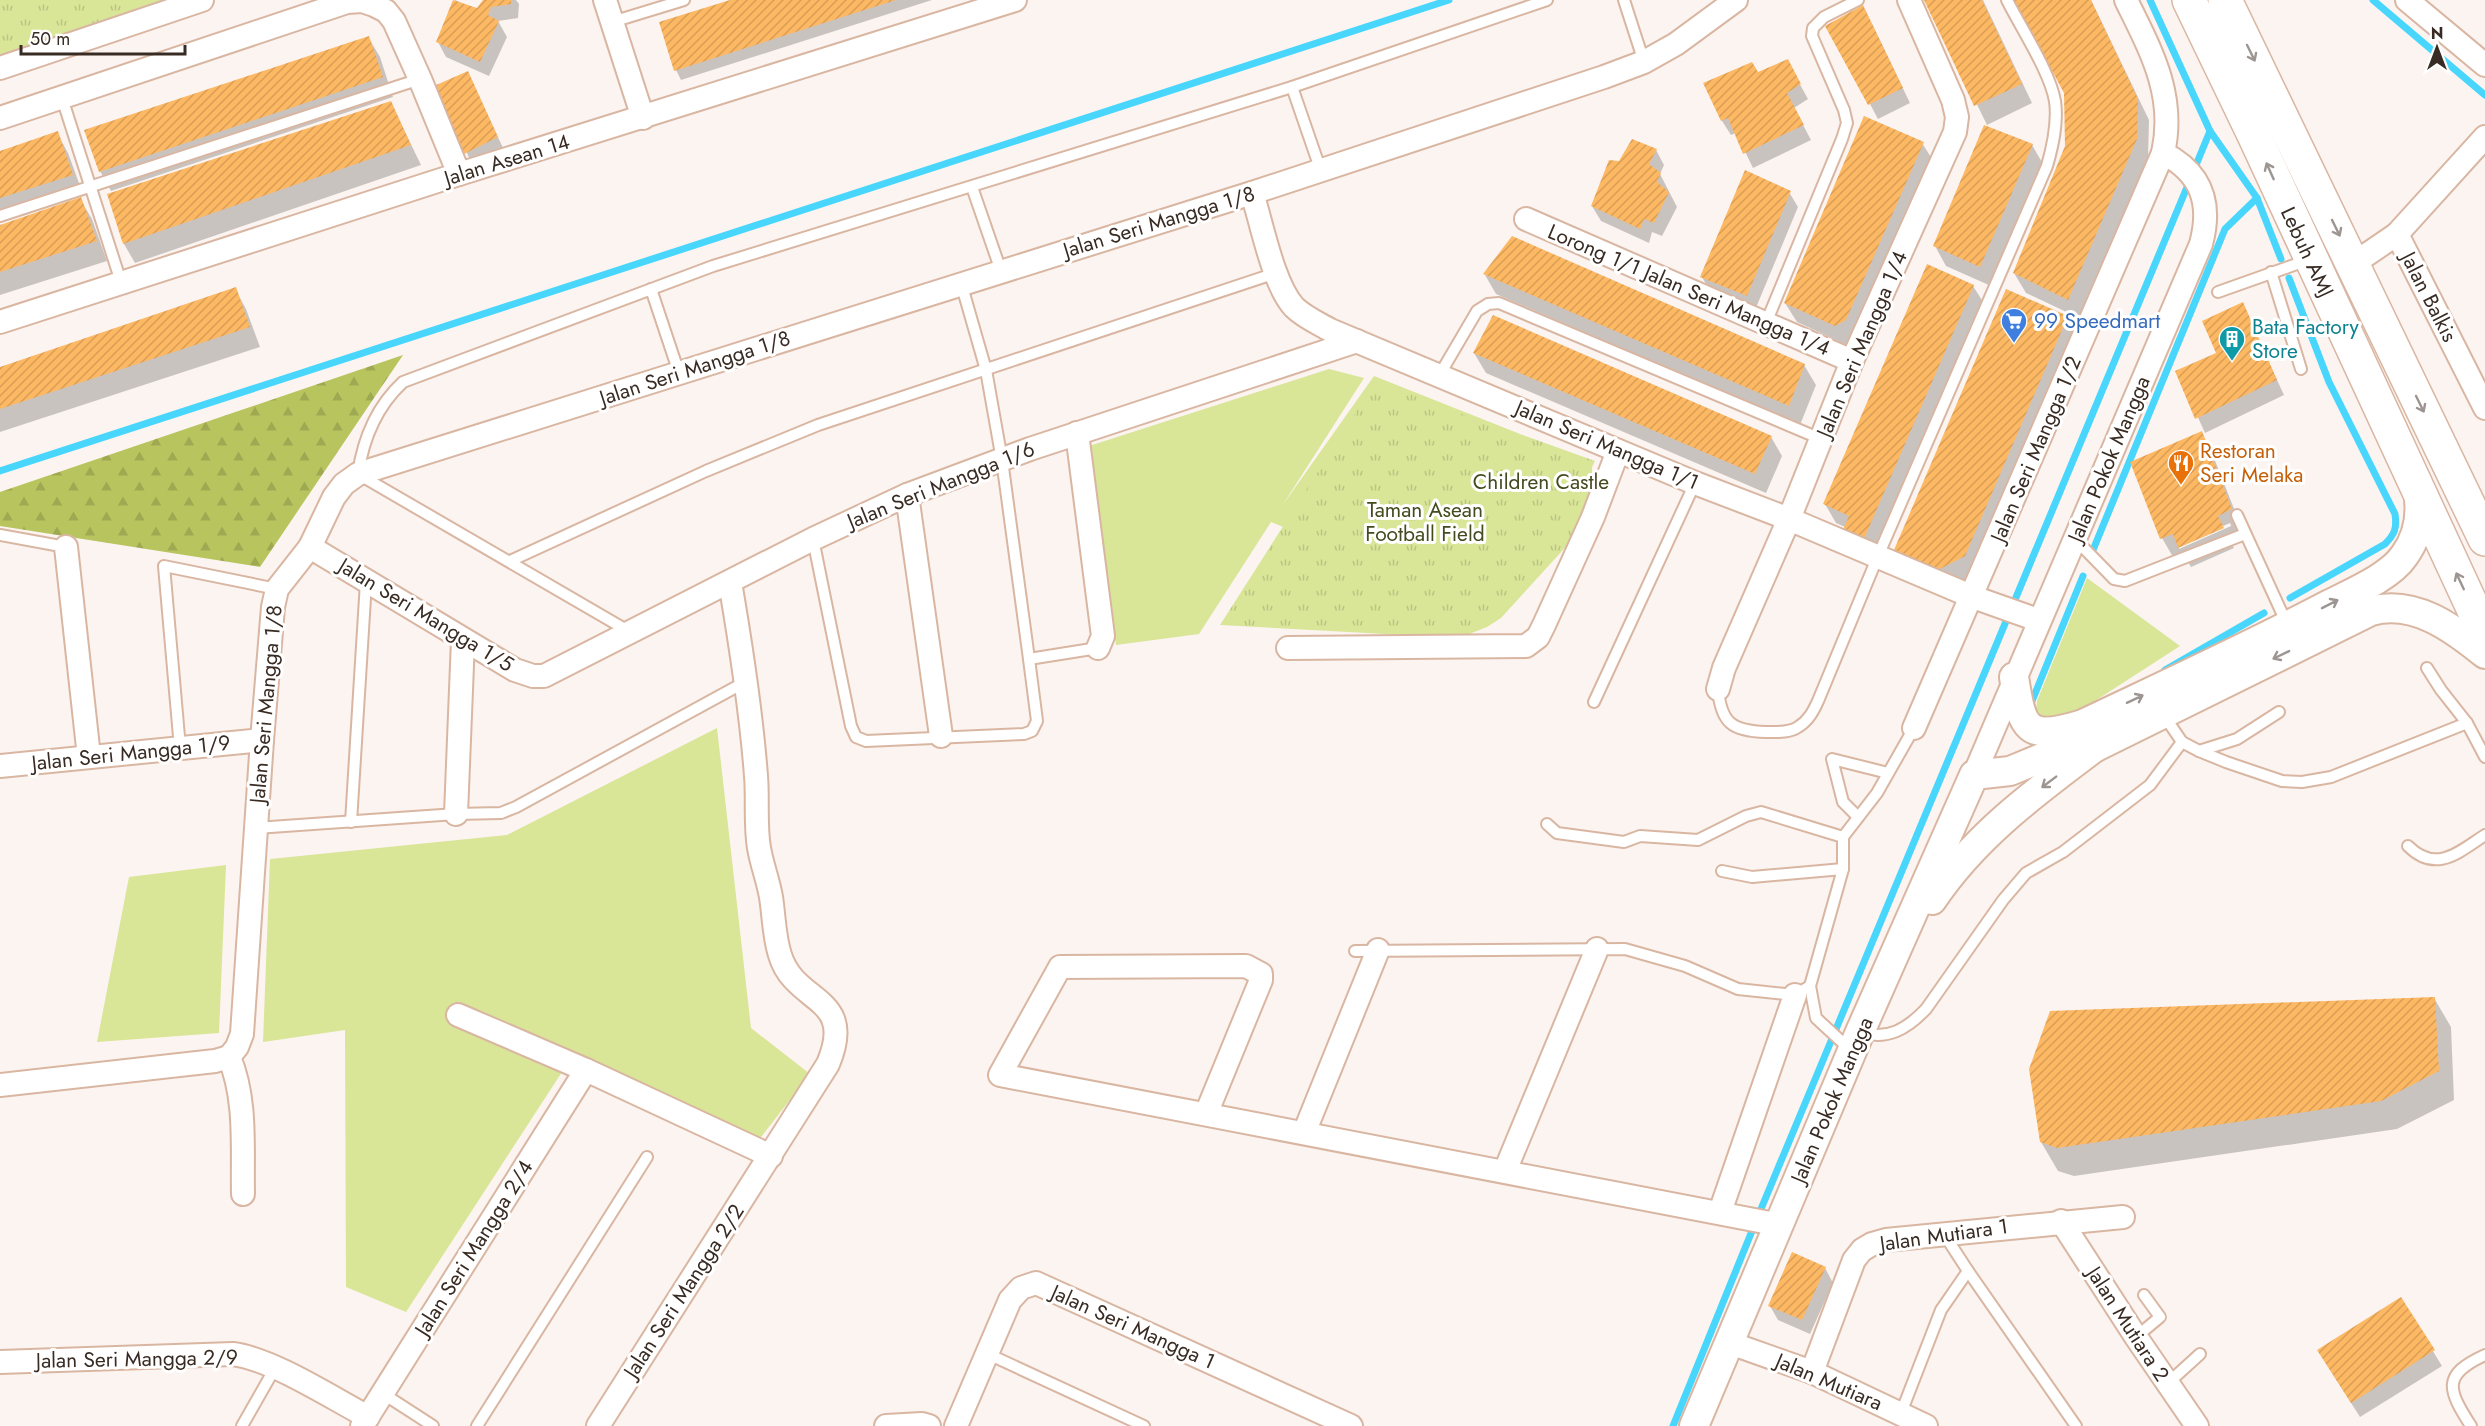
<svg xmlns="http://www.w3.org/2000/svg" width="2485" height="1426" viewBox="0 0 2485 1426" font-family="Jost,sans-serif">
<defs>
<pattern id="forest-firs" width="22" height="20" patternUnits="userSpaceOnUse" patternTransform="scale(1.5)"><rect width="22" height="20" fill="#b8c55e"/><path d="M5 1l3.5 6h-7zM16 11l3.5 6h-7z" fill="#9fa951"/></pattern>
<pattern id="park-tufts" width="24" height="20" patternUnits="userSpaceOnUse" patternTransform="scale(1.5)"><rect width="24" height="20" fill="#d9e597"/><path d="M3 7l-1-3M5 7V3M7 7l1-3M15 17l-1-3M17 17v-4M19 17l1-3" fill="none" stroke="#bbc582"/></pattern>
<pattern id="building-hatch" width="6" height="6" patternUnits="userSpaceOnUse" patternTransform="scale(1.5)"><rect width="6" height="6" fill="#fdb863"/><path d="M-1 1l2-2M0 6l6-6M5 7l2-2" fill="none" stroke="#da9e56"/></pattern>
</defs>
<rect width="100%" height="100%" fill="#fcf4f0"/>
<!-- grass -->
<g fill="#d9e597">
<polygon points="1329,369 1364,378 1282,506 1374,376 1520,434 1447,593 1271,522 1199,634 1116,645 1089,446"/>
<polygon points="2087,578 2180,646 2067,719 2041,718 2036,711 2037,701"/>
<polygon points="717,728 751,1028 810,1074 754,1146 562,1072 406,1312 346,1287 345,1030 263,1042 270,859 507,835"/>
<polygon points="226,865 219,1033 97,1042 129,877"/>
</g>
<!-- forest -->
<polygon fill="url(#forest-firs)" points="403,355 260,567 0,526 0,492"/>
<!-- park -->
<g fill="url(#park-tufts)">
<polygon points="0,0 209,0 0,69"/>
<polygon points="1376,381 1519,436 1520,434 1595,461 1592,467 1593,517 1501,618 1487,627 1459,638 1220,625"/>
</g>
<!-- shadow -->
<g fill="#0003" fill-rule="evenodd">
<polygon points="455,0 477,10 485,0 516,0 519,4 518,18 498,21 507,37 489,76 446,57 438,42"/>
<polygon points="735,0 932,0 681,80 676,70"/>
<polygon points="1926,0 1983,0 2032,103 1987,125"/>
<polygon points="2016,0 2091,0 2149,120 2148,160 2079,318 2026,293 2014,273 2067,147 2066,93"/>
<polygon points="1871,22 1910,103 1878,119 1870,104"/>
<polygon points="368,37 380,57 393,97 111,191 100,171"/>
<polygon points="1787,61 1808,99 1794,108 1811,140 1753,168 1736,133 1731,135 1722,121 1705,84 1757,74"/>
<polygon points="467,72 505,152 474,168 436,87"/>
<polygon points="391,103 421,165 135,263 124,244 108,195"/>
<polygon points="57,133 68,153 83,194 0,221 0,152"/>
<polygon points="1922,143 1934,162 1847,345 1797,322 1785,303"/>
<polygon points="2032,145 2043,164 1991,286 1946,266 1935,246"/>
<polygon points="1656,150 1664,165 1660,174 1677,207 1662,236 1652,232 1649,243 1601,221 1592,206 1620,163"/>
<polygon points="1789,192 1798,207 1755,310 1710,291 1702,277"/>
<polygon points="80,199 92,219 107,261 0,295 0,226"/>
<polygon points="1485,275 1804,365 1816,385 1800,425 1496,294"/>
<polygon points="1973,286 1985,305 1874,560 1845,527 1836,523 1825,504"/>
<polygon points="235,289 246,309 260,347 0,432 0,369"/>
<polygon points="2242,304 2284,395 2205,433 2177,371 2218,354"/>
<polygon points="2067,317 2078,336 1976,575 1950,589 1907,570 1896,550"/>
<polygon points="1474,353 1771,437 1782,456 1766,493 1486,373"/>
<path d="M 2201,433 L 2212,453 L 2242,529 L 2228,536 L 2234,548 L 2191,567 L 2183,553 L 2173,557 L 2162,538 ZM 2230,523 L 2231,526 L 2179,549 L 2179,546 Z"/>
<polygon points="2434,998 2451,1027 2454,1100 2397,1129 2074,1176 2058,1171 2041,1142"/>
<polygon points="1825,1268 1833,1283 1810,1334 1778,1320 1770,1306"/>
<polygon points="2401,1299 2442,1366 2360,1417 2327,1365"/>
</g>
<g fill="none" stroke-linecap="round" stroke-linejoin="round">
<!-- stream -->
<g stroke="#48d6fd" stroke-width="7">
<polyline points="2150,0 2210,131 2257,198 2281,259"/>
<polyline points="2373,0 2485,95"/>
<polyline points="2194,170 2210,131"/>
<path d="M 2289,278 L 2329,382 L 2395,514 C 2397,528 2395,534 2385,544 L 2290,598"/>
<polyline points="0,471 1449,0"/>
<polyline points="2093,550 2225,229 2257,198"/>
<polyline points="2165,670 2264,613"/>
<polyline points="2030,706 2083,576"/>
<polyline points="1673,1426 1756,1221 2190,180"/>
</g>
</g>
<!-- building -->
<g fill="url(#building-hatch)">
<polygon points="453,0 477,8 483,0 511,0 511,4 491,7 488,15 499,21 480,62 436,42"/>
<polygon points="730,0 896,0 674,71 659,22"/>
<polygon points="1924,0 1982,0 2022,84 1974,106"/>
<polygon points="2014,0 2091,0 2138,99 2137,139 2068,300 2013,273 2065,146 2064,93"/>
<polygon points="1863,5 1903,88 1868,105 1825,26"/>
<polygon points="369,36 383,77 99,172 84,130"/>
<polygon points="1788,59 1801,84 1787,93 1804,125 1743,154 1728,118 1721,121 1703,83 1752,62 1758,72"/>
<polygon points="468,71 498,137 464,154 434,86"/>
<polygon points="391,101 411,145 123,244 107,194"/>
<polygon points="1864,116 1924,142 1846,320 1835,326 1784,303"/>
<polygon points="1984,125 2033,144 1980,267 1933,246"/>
<polygon points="58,131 73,175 0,198 0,151"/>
<polygon points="1632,139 1657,149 1649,164 1661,173 1657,182 1669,192 1654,223 1644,219 1640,229 1591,206 1609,160 1619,161"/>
<polygon points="1745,170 1791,191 1747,296 1700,277"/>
<polygon points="81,197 97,241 0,272 0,225"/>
<polygon points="1512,236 1805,364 1789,406 1483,274"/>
<polygon points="1927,264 1974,285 1863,541 1842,532 1849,516 1823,504"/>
<polygon points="236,287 250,327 0,409 0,367"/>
<polygon points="2006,289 2068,316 1965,556 1938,570 1894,550"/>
<polygon points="2243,302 2277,380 2195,419 2175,371 2216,353 2202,321"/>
<polygon points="1493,315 1772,436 1755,474 1473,353"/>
<polygon points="2202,431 2232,509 2218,516 2224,528 2178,548 2173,534 2160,539 2130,462"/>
<polygon points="2435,997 2439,1071 2381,1101 2057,1148 2040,1142 2029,1069 2050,1011"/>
<polygon points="1792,1252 1826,1267 1802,1320 1768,1306"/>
<polygon points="2401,1297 2435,1350 2351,1403 2317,1350"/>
</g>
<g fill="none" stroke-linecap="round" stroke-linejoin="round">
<!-- service casing -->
<g stroke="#d9b6a2" stroke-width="14">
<g id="service">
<polyline points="1624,0 1644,62"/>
<polyline points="612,22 684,0"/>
<polyline points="1292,87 1321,171"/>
<polyline points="62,98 121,282"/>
<polyline points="972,187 1001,271"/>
<polyline points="0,216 420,79"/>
<polyline points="2271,272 2301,369"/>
<polyline points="961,283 986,370 1002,460 1029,659"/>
<polyline points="651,289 679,373"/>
<polyline points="2218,292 2308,260"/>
<polyline points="1766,323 1842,139 1847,123 1844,110 1812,36 1813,28 1824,17 1858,0"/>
<polyline points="1440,374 1477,311 1488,304 1499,303 1821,439"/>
<polyline points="2237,515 2287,624"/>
<polyline points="0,535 66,547"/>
<polyline points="813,539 851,726 856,737 866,741 1024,734 1032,731 1037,721 1029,659 1098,648"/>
<polyline points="2075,539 2114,579 2125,581 2245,534"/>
<polyline points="510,561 706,471 818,425 1276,273"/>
<path d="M 630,632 L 358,474 C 363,440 376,407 403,382 L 713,266 L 1292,87 L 1547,0"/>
<polyline points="2427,668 2441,690 2467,723 2485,757"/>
<path d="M 1718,689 C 1721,723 1732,731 1766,732 C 1776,732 1790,733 1798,727 C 1808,721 1813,712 1818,701 L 1878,556 L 2047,166 C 2053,145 2058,123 2055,101 C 2050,72 2021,28 2007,0"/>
<polyline points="1594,702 1695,483"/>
<polyline points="2163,714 2182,742 2199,751 2226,762 2282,781 2302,782 2331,777 2467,723"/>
<polyline points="180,748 164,566 277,589"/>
<polyline points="2199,751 2237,739 2279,712"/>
<polyline points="1858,817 1843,802 1832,759 1888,773"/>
<polyline points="351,822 366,582"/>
<polyline points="1547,824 1557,833 1624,842 1640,836 1698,840 1746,816 1761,812 1843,837"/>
<polyline points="256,828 456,814 501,813 516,807 747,681"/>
<path d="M 2408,846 C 2436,874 2459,852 2485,835"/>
<polyline points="1722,871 1752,877 1843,869"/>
<polyline points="1355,951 1625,949 1685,966 1738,989 1795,995 1810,986"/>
<path d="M 1860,1032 C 1887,1041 1907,1029 1926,1009 L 2003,900 L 2026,873 L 2063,852 L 2150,785 L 2182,742"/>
<polyline points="1851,1046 1842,1042 1816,1018 1810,986 1843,869 1843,837 1877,793 1914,728"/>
<polyline points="1944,1234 1968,1271"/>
<polyline points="2136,1337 2160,1317 2144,1295"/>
<polyline points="988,1354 1144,1426"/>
<polyline points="2167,1384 2200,1354"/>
<polyline points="382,1393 433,1426"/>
<polyline points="1901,1413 1941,1310 1968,1271 2076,1426"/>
<polyline points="242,1426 275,1368"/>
<polyline points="477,1426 647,1157"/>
<path d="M 2471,1426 C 2448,1390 2441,1375 2485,1355"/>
</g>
</g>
<!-- minor casing -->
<g stroke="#d9b6a2" stroke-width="26">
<g id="minor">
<polyline points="605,0 643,118"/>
<polyline points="2407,0 2485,65"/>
<polyline points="0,68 202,0"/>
<polyline points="0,118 347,2 362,1 374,5 386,11 394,21 420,79 459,174"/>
<path d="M 1252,193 C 1262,224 1273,284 1294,307 C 1304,317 1318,323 1330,330 L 1695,483 L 1789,519 L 1973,597 L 2038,620"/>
<polyline points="1526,219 1852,361"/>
<polyline points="2397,234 2485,137"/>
<polyline points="2353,264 2397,234 2485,408"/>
<polyline points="0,322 459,174 1015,0"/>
<polyline points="1077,433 1103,636 1098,648"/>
<polyline points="907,495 941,736"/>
<polyline points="66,547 89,757"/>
<polyline points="310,547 515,670 533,676 544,676 813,539 907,495 1030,449 1357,341"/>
<polyline points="1288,648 1526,646 1538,637 1544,625 1593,517 1618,451"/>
<polyline points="1718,689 1724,668 1789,519 1852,361 1955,132 1957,117 1953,100 1909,0"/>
<path d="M 1914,728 L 2163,153 C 2176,95 2151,51 2126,0"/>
<polyline points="0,766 262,740"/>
<path d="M 1974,775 L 2201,244 C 2212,203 2202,173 2163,153"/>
<polyline points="456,814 463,640"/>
<polyline points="458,1015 586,1070 771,1156"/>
<polyline points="0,1085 215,1061 229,1057"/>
<polyline points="1206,1114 1261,980 1261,974 1246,966 1060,967 1000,1075 1780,1225"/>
<polyline points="1304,1133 1378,950"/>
<polyline points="1505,1171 1597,949"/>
<path d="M 243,1194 C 242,1149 247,1099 229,1057 L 237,1047 L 242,1034 L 262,740 L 273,607 L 277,589 L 310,547 L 334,497 L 344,484 L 358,474 L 1252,193 L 1604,77 L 1644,62 L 1676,44 L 1736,0"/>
<polyline points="1720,1212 1795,995"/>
<polyline points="2061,1221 2136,1337 2197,1426"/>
<polyline points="1730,1343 1812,1372 1926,1426"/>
<path d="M 0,1362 L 233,1354 C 272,1359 332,1398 368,1417"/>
<polyline points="1812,1372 1854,1260 1862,1250 1872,1244 1886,1240 2123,1217"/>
<polyline points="362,1426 586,1070"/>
<path d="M 598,1426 L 828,1064 C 857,995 795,1005 780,955 C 774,937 774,916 771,897 C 768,880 762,865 759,848 C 755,825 758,799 756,776 C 751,710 741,646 730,582"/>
<polyline points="886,1426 922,1424 929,1426"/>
<polyline points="956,1426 1010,1300 1021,1288 1036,1283 1351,1426"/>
</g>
</g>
<!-- tertiary casing -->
<g stroke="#d9b6a2" stroke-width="32">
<g id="tertiary">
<path d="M 2014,677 C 2022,729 2026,741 2080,725"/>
<path d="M 2061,750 L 2063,737 L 2083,724 C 2165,685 2248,647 2328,605 C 2351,593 2390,577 2404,556 C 2418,537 2422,514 2418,491"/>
<path d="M 1932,900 C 1974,837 2034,793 2094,748"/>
<path d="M 1694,1426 L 1860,1032 L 1974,775 L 2010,771 L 2061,750 L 2075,753 L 2096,747 L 2371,611 C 2414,599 2453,628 2485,654"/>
</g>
</g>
<!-- trunk casing -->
<g stroke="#d9b6a2" stroke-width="36">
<g id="trunk">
<polyline points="2189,0 2255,137 2485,634"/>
<polyline points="2225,0 2485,539"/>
</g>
</g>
<!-- service -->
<use href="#service" stroke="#fff" stroke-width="10"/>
<!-- minor -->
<use href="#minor" stroke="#fff" stroke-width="22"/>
<!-- tertiary -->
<use href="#tertiary" stroke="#fff" stroke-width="28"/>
<!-- trunk -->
<use href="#trunk" stroke="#fff" stroke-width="33"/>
</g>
<!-- one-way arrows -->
<defs><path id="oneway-shaft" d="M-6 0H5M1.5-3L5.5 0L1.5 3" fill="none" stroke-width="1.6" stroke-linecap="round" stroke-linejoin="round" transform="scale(1.5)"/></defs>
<g stroke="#9c9591">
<use href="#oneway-shaft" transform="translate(2251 53) rotate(64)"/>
<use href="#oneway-shaft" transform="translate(2270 171) rotate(-114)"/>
<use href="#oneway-shaft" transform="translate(2336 228) rotate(64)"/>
<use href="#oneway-shaft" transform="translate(2420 404) rotate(64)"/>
<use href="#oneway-shaft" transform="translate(2460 581) rotate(-115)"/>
<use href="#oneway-shaft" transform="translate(2330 604) rotate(-27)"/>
<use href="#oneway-shaft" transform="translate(2281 655) rotate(154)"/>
<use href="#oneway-shaft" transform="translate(2135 699) rotate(-25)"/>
<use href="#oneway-shaft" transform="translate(2049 782) rotate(143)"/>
</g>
<!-- icons -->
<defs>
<g id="supermarket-pin" transform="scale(1.35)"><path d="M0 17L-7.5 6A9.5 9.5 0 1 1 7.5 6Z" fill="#3f7fe0" stroke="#fff"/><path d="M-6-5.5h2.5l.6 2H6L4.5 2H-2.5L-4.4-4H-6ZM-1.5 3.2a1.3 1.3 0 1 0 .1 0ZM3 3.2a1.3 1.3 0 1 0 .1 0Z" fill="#fff"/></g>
<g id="building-pin" transform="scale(1.35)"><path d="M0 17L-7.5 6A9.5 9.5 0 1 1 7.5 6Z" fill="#0f9aa8" stroke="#fff"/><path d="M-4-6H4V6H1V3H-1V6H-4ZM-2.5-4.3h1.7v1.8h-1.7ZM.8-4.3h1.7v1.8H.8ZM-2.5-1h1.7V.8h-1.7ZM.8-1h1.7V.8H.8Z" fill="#fff"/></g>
<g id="restaurant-pin" transform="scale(1.35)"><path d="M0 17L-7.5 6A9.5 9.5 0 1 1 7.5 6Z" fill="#e8710a" stroke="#fff"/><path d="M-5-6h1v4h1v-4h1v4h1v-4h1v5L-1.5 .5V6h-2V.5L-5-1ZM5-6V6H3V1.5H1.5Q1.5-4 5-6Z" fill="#fff"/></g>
</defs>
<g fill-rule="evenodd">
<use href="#supermarket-pin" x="2014" y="321"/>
<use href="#building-pin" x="2232" y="339"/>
<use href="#restaurant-pin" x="2181" y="463"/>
</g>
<g text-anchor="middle" stroke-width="6" stroke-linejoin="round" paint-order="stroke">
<!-- street labels -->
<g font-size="21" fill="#382b23" stroke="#fff">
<text transform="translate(507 160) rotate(-17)" y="7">Jalan Asean 14</text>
<text transform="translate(1159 222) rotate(-17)" y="7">Jalan Seri Mangga 1/8</text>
<text transform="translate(2307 252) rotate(65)" y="7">Lebuh AMJ</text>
<text transform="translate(1689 290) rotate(23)" y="7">Lorong 1/1 Jalan Seri Mangga 1/4</text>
<text transform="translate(2429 297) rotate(63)" y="7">Jalan Balkis</text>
<text transform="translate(1862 344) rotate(-67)" y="7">Jalan Seri Mangga 1/4</text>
<text transform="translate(695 368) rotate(-18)" y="7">Jalan Seri Mangga 1/8</text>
<text transform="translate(1607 445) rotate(23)" y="7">Jalan Seri Mangga 1/1</text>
<text transform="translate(2036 449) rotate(-67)" y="7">Jalan Seri Mangga 1/2</text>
<text transform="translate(2109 459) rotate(-67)" y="7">Jalan Pokok Mangga</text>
<text transform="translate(941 485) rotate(-22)" y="7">Jalan Seri Mangga 1/6</text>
<text transform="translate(426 615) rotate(31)" y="7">Jalan Seri Mangga 1/5</text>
<text transform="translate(266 704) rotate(-85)" y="7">Jalan Seri Mangga 1/8</text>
<text transform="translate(131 753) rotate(-6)" y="7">Jalan Seri Mangga 1/9</text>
<text transform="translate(1832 1100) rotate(-67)" y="7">Jalan Pokok Mangga</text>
<text transform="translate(1944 1235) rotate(-8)" y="7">Jalan Mutiara 1</text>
<text transform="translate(474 1248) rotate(-58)" y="7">Jalan Seri Mangga 2/4</text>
<text transform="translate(684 1291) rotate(-57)" y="7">Jalan Seri Mangga 2/2</text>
<text transform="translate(2128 1324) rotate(57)" y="7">Jalan Mutiara 2</text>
<text transform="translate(1133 1327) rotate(24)" y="7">Jalan Seri Mangga 1</text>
<text transform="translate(137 1359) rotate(-1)" y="7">Jalan Seri Mangga 2/9</text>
<text transform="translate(1829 1382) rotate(23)" y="7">Jalan Mutiara</text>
</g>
<!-- shop labels -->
<g font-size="21" fill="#366cbe" stroke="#fff" text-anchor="start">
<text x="2034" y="328">99 Speedmart</text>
</g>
<!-- culture labels -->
<g font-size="21" fill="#0d838f" stroke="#fff" text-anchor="start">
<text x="2252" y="334">Bata Factory<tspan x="2252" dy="24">Store</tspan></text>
</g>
<!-- food labels -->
<g font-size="21" fill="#c56008" stroke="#fff" text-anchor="start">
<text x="2200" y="458">Restoran<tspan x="2200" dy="24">Seri Melaka</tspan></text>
</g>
<!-- park labels -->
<g font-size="21" fill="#454a1f" stroke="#fff">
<text x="1541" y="489">Children Castle</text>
<text x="1425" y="517">Taman Asean<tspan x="1425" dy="24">Football Field</tspan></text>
</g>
</g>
<!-- north arrow -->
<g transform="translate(2437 48)" stroke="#ffffff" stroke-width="4.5" paint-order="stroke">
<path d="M0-4.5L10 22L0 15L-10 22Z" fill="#382b23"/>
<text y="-9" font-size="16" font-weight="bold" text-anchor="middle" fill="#382b23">N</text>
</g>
<!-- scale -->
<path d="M21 45v9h164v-9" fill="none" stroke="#382b23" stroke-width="3"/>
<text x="30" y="45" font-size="18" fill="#382b23" stroke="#ffffff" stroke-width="4.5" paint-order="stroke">50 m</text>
</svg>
